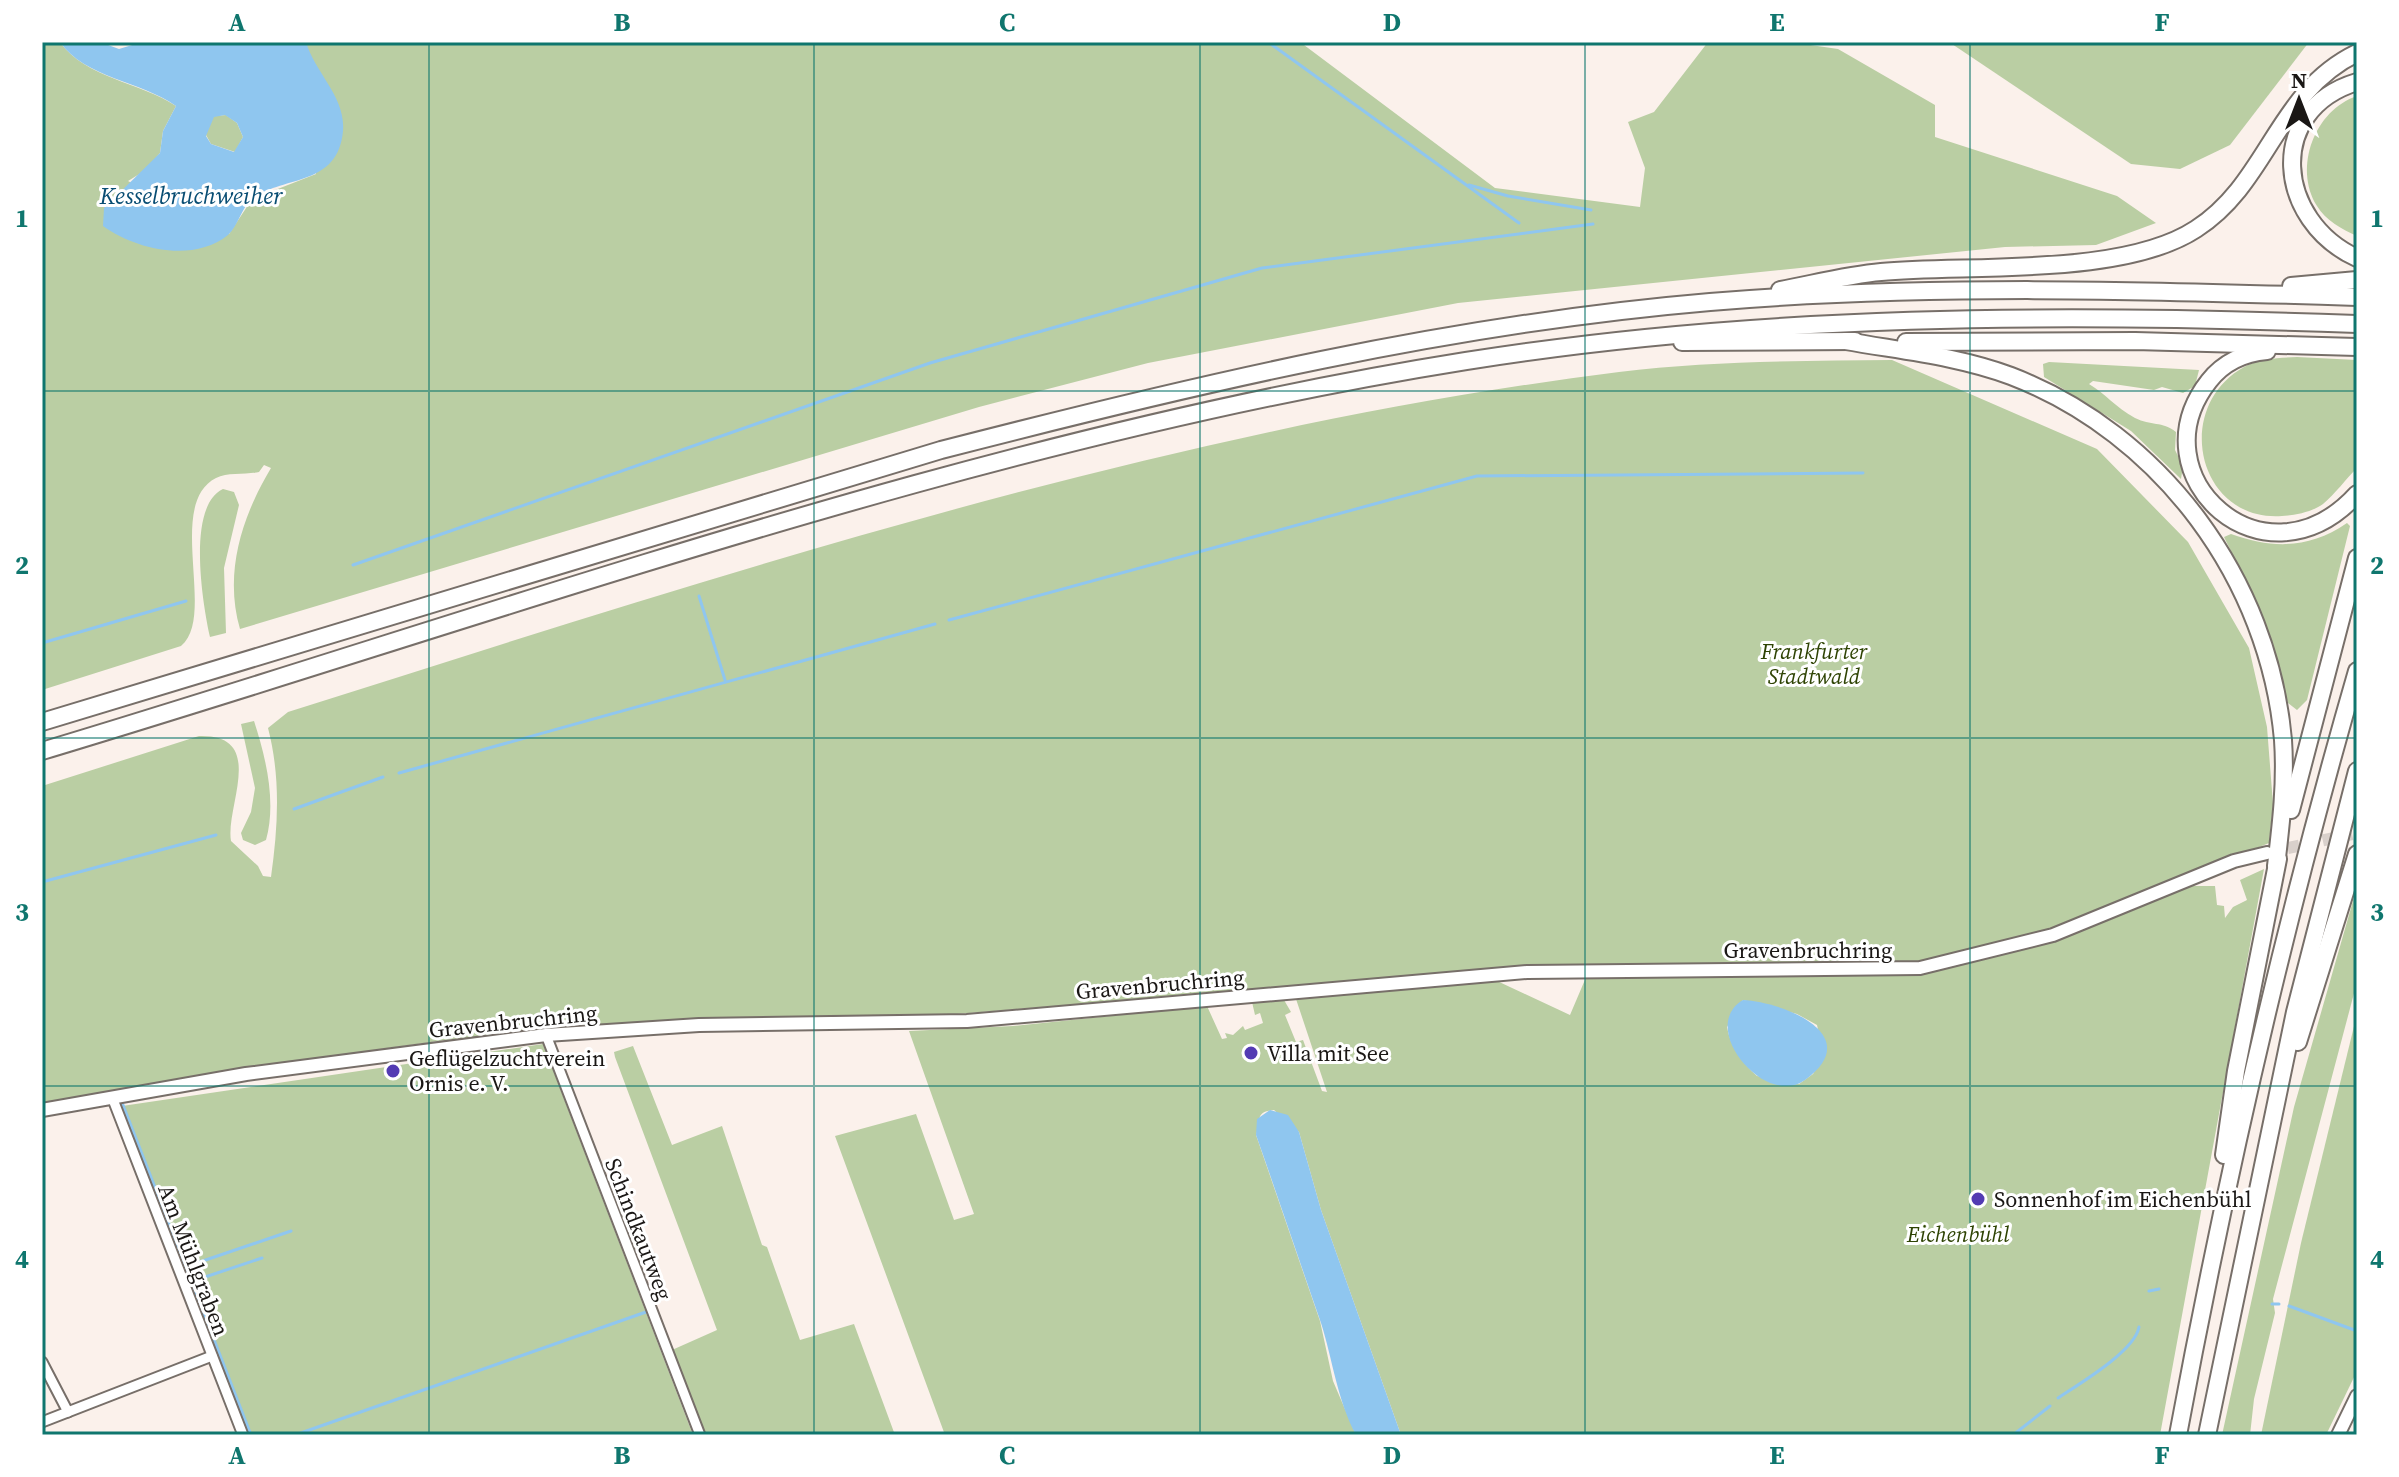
<svg xmlns="http://www.w3.org/2000/svg" width="2399" height="1477" viewBox="0 0 2399 1477" font-family="'Source Serif 4',serif">
<rect width="100%" height="100%" fill="#fbf1eb"/>
<!-- green -->
<g fill="#bacea3" fill-rule="evenodd">
<path d="M 42,42 L 60,42 C 85,78 140,82 176,106 L 163,131 L 160,153 L 146,170 L 128,181 L 229,234 L 252,199 L 316,174 L 306,42 L 1300,42 L 1495,188 L 1640,207 L 1645,168 L 1628,122 L 1654,112 L 1708,42 L 1790,42 L 1838,49 L 1935,105 L 1935,137 L 2117,196 L 2156,223 L 2096,245 L 2005,247 L 1458,303 L 1148,363 L 979,407 L 240,629 C 224,574 241,518 271,468 L 264,465 L 259,472 C 245,475 228,472 216,478 C 165,504 217,617 181,646 L 42,690 Z"/>
<polygon points="1949,42 2309,42 2230,145 2180,169 2131,164"/>
<path d="M 2357,96 L 2357,236 C 2343,230 2325,220 2317,206 C 2293,167 2315,110 2357,96 Z"/>
<polygon points="226,115 237,123 243,137 235,152 211,144 206,135 208,122 214,116"/>
<path d="M 2297,357 L 2357,360 L 2357,468 C 2346,479 2335,494 2323,504 C 2312,512 2296,515 2282,516 C 2197,522 2172,407 2244,367 C 2260,358 2279,358 2297,357 Z"/>
<path d="M 1892,360 L 2097,449 L 2188,542 L 2249,648 L 2267,727 L 2273,804 L 2269,843 L 2084,919 L 1934,962 L 1470,972 L 921,1017 L 564,1029 L 453,1039 L 317,1058 L 42,1105 L 42,786 L 199,736 C 268,734 225,807 231,841 L 258,866 L 263,876 L 271,877 C 278,827 281,778 268,728 L 288,712 C 724,574 1163,429 1619,372 C 1708,361 1802,361 1892,360 Z"/>
<path d="M 2049,362 L 2199,370 L 2195,386 L 2183,393 L 2162,387 L 2154,390 L 2093,381 L 2089,384 C 2106,394 2115,407 2135,418 C 2151,426 2162,421 2176,432 L 2175,450 L 2183,466 L 2181,479 L 2131,431 L 2044,377 L 2043,364 Z"/>
<path d="M 223,489 L 234,492 L 239,505 L 224,568 L 226,633 L 210,637 C 203,606 186,506 223,489 Z"/>
<path d="M 2347,523 L 2350,526 L 2307,700 L 2297,710 L 2288,703 L 2260,610 L 2224,537 L 2231,534 C 2273,549 2309,549 2347,523 Z"/>
<path d="M 254,721 C 265,755 277,801 266,840 L 255,845 L 243,840 L 241,833 L 251,812 L 255,788 L 241,724 Z"/>
<path d="M 2264,869 L 2160,1435 L 1401,1435 L 1321,1210 L 1299,1132 L 1274,1110 C 1254,1111 1261,1122 1256,1135 L 1320,1321 L 1333,1381 L 1356,1435 L 945,1435 L 835,1136 L 916,1114 L 954,1220 L 974,1214 L 909,1031 L 1013,1026 L 1207,1006 L 1222,1039 L 1227,1038 L 1225,1033 L 1233,1035 L 1243,1026 L 1245,1030 L 1263,1023 L 1260,1013 L 1255,1015 L 1252,1002 L 1284,1000 L 1291,1012 L 1285,1015 L 1296,1042 L 1303,1040 L 1322,1091 L 1327,1092 L 1296,999 L 1495,980 L 1570,1015 L 1587,975 L 1926,973 L 2085,929 L 2189,886 L 2215,886 L 2217,905 L 2224,906 L 2225,918 L 2233,907 L 2247,900 L 2240,880 ZM 1743,1000 L 1797,1014 L 1817,1025 L 1824,1056 L 1813,1074 L 1799,1084 L 1757,1076 C 1743,1064 1730,1046 1727,1027 Z"/>
<polygon points="2357,887 2357,982 2273,1299 2275,1313 2254,1399 2250,1435 2222,1435 2294,1107"/>
<polygon points="2357,1014 2357,1371 2326,1435 2261,1435 2301,1243"/>
<polygon points="543,1044 693,1435 248,1435 122,1106"/>
<polygon points="633,1046 672,1145 722,1126 762,1245 767,1247 800,1340 854,1324 895,1435 704,1435 672,1350 717,1330 615,1057 614,1052"/>
</g>
<!-- water -->
<g fill="#8fc6ef" fill-rule="evenodd">
<path d="M 60,42 L 100,42 L 119,49 L 142,42 L 306,42 C 315,73 346,97 343,131 C 338,188 281,175 251,200 C 241,209 238,226 228,235 C 193,263 137,250 103,226 L 104,208 L 160,153 L 163,131 L 176,106 C 141,81 85,78 60,42 ZM 225,115 L 237,123 L 243,137 L 234,152 L 211,144 L 206,136 L 214,117 Z"/>
<path d="M 1743,1000 C 1783,1002 1867,1035 1805,1080 C 1765,1109 1697,1027 1743,1000 Z"/>
<path d="M 1270,1110 L 1288,1115 L 1299,1132 L 1321,1210 L 1401,1435 L 1356,1435 C 1337,1399 1333,1361 1321,1323 C 1299,1260 1278,1197 1256,1135 L 1257,1119 Z"/>
</g>
<g fill="none" stroke-linecap="round" stroke-linejoin="round">
<!-- stream -->
<g stroke="#8fc6ef" stroke-width="3">
<polyline points="1268,42 1519,223"/>
<polyline points="1469,185 1508,196 1591,210"/>
<polyline points="353,565 930,363 1262,268 1593,224"/>
<polyline points="699,596 725,680"/>
<polyline points="949,620 1477,476 1863,473"/>
<polyline points="42,643 186,601"/>
<polyline points="399,773 935,624"/>
<polyline points="294,809 383,777"/>
<polyline points="42,882 216,835"/>
<polyline points="123,1105 251,1435"/>
<polyline points="185,1267 291,1231"/>
<polyline points="190,1282 262,1258"/>
<polyline points="2149,1291 2159,1289"/>
<polyline points="2272,1304 2279,1304"/>
<polyline points="2289,1306 2357,1331"/>
<path d="M 2058,1398 C 2079,1384 2135,1351 2139,1327"/>
<polyline points="295,1435 646,1312"/>
<polyline points="2013,1435 2050,1406"/>
</g>
<!-- secondary-tunnel -->
<polyline stroke="#d9d0cb" stroke-width="12" stroke-dasharray="12 6" stroke-linecap="butt" points="2270,852 2357,833"/>
<!-- street casing -->
<g stroke="#776f69" stroke-width="13">
<g id="street">
<polyline points="546,1035 700,1435"/>
<polyline points="112,1097 243,1435"/>
<polyline points="42,1362 68,1412"/>
<polyline points="42,1422 212,1356"/>
</g>
</g>
<!-- secondary casing -->
<g stroke="#776f69" stroke-width="16">
<g id="secondary">
<polyline points="42,1110 246,1074 546,1035 699,1025 967,1021 1527,972 1920,968 2053,935 2234,861 2267,853"/>
<polyline points="2338,1435 2357,1396"/>
</g>
</g>
<!-- highway casing -->
<g stroke="#776f69" stroke-width="20">
<g id="highway">
<path d="M 2357,82 C 2265,110 2276,221 2357,258"/>
<polyline points="2291,286 2357,280"/>
<path d="M 1780,290 C 1813,284 1847,275 1881,272 C 1969,264 2123,277 2196,229 C 2269,182 2276,92 2357,53"/>
<path d="M 1846,341 C 1902,351 1957,356 2011,376 C 2162,434 2269,580 2283,740 C 2286,783 2281,824 2276,866"/>
<polyline points="1682,342 1855,341"/>
<polyline points="1906,342 2135,341 2357,347"/>
<path d="M 2267,351 C 2244,353 2223,363 2209,381 C 2134,476 2265,595 2357,494"/>
<path d="M 42,722 L 941,450 C 1193,385 1449,324 1710,302 C 1925,284 2142,290 2357,297"/>
<path d="M 42,751 C 511,610 981,438 1466,361 C 1761,314 2059,313 2357,324"/>
<polyline points="2291,810 2357,558"/>
<polyline points="2298,1042 2357,854"/>
<polyline points="2224,1155 2236,1071 2278,859"/>
<path d="M 2178,1435 C 2226,1177 2284,923 2357,671"/>
<polyline points="2207,1435 2295,1012 2357,771"/>
</g>
</g>
<!-- street -->
<use href="#street" stroke="#fff" stroke-width="9"/>
<!-- secondary -->
<use href="#secondary" stroke="#fff" stroke-width="12"/>
<!-- highway -->
<use href="#highway" stroke="#fff" stroke-width="16"/>
</g>
<!-- grid -->
<path fill="none" stroke="#0f766e" stroke-width="2" stroke-opacity="0.55" d="M 429,42 L 429,1435M 814,42 L 814,1435M 1200,42 L 1200,1435M 1585,42 L 1585,1435M 1970,42 L 1970,1435M 42,391 L 2357,391M 42,738 L 2357,738M 42,1086 L 2357,1086"/>
<!-- markers -->
<g fill="#533bb3" stroke="#fff" stroke-width="3">
<circle cx="1251" cy="1053" r="8"/>
<circle cx="393" cy="1071" r="8"/>
<circle cx="1978" cy="1199" r="8"/>
</g>
<g text-anchor="middle" stroke-width="6" stroke-linejoin="round" paint-order="stroke">
<!-- park labels -->
<g font-size="22" font-style="italic" fill="#2e4303" stroke="#fff">
<text x="1814" y="659">Frankfurter<tspan x="1814" dy="25">Stadtwald</tspan></text>
<text x="1958" y="1242">Eichenbühl</text>
</g>
<!-- street labels -->
<g font-size="22" fill="#1a1715" stroke="#fff">
<text x="1808" y="958">Gravenbruchring</text>
<text transform="translate(1160 984) rotate(-5)" y="8">Gravenbruchring</text>
<text transform="translate(513 1021) rotate(-6)" y="8">Gravenbruchring</text>
<text transform="translate(639 1229) rotate(69)" y="8">Schindkautweg</text>
<text transform="translate(194 1260) rotate(69)" y="8">Am Mühlgraben</text>
</g>
<!-- poi labels -->
<g font-size="22" fill="#1a1715" stroke="#fff" text-anchor="start">
<text x="1267" y="1061">Villa mit See</text>
<text x="409" y="1066">Geflügelzuchtverein<tspan x="409" dy="25">Ornis e. V.</tspan></text>
<text x="1994" y="1207">Sonnenhof im Eichenbühl</text>
</g>
<!-- water labels -->
<g font-size="24" font-style="italic" fill="#084d73" stroke="#fff">
<text x="191" y="204">Kesselbruchweiher</text>
</g>
</g>
<!-- border -->
<rect width="2399" height="1477" fill="none" stroke="#ffffff" stroke-width="88"/>
<!-- north arrow -->
<g transform="translate(2299 100)" stroke="#ffffff" stroke-width="6" paint-order="stroke">
<path d="M0-6L14 30L0 20L-14 30Z" fill="#1a1715"/>
<text y="-12" font-size="22" font-weight="bold" text-anchor="middle" fill="#1a1715">N</text>
</g>
<rect x="44" y="44" width="2311" height="1389" fill="none" stroke="#0f766e" stroke-width="3"/>
<g font-size="26" text-anchor="middle" font-weight="bold" fill="#0f766e">
<text x="237" y="31">A</text>
<text x="622" y="31">B</text>
<text x="1007" y="31">C</text>
<text x="1392" y="31">D</text>
<text x="1777" y="31">E</text>
<text x="2162" y="31">F</text>
<text x="22" y="227">1</text>
<text x="2377" y="227">1</text>
<text x="22" y="574">2</text>
<text x="2377" y="574">2</text>
<text x="22" y="921">3</text>
<text x="2377" y="921">3</text>
<text x="22" y="1268">4</text>
<text x="2377" y="1268">4</text>
<text x="237" y="1464">A</text>
<text x="622" y="1464">B</text>
<text x="1007" y="1464">C</text>
<text x="1392" y="1464">D</text>
<text x="1777" y="1464">E</text>
<text x="2162" y="1464">F</text>
</g>
</svg>
